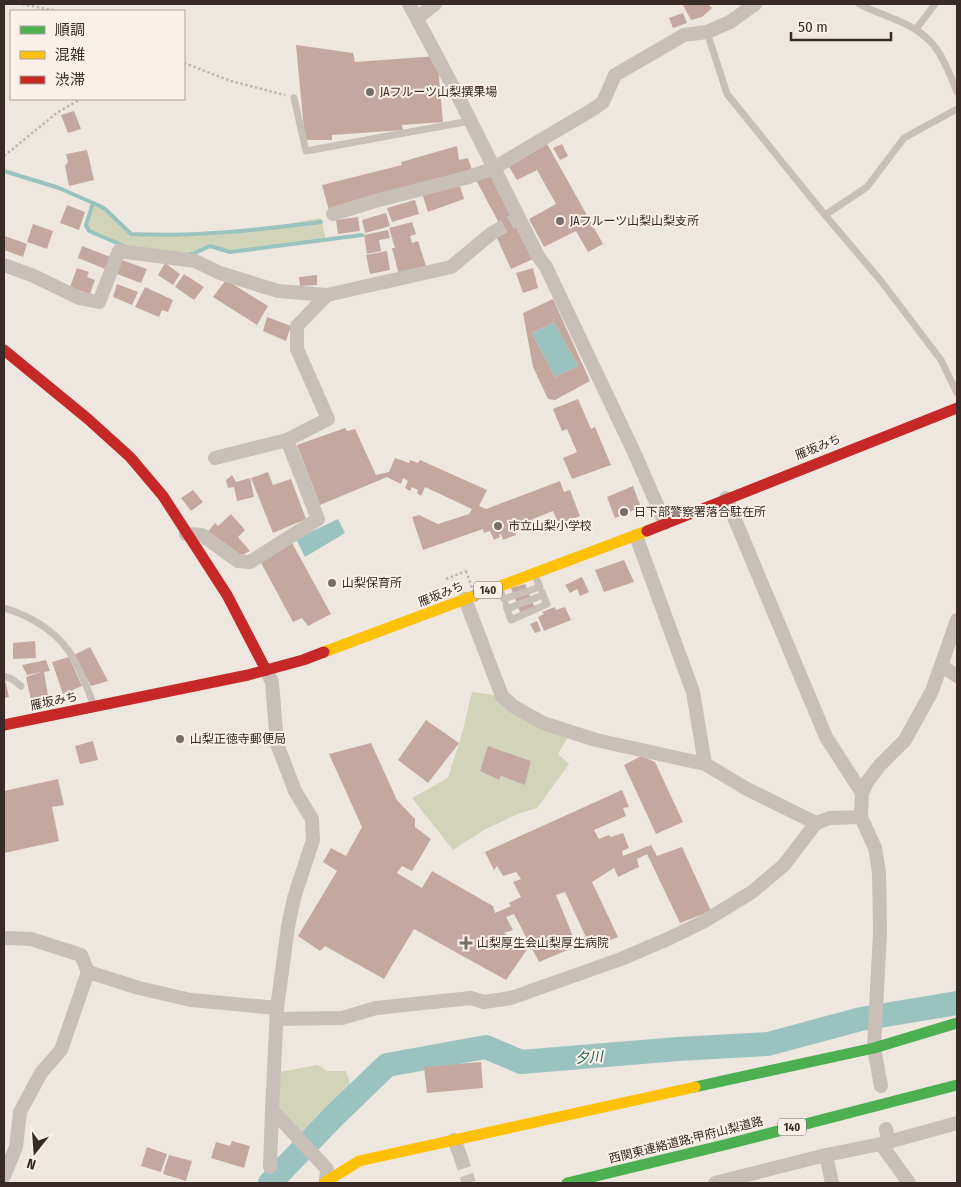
<svg xmlns="http://www.w3.org/2000/svg" width="961" height="1187" viewBox="0 0 961 1187" font-family="'Fira Sans Condensed','Noto Sans JP',sans-serif">
<rect width="100%" height="100%" fill="#eee7e0"/>
<!-- green -->
<g fill="#d1d4b9" fill-rule="evenodd">
<polygon points="93,203 105,209 131,234 162,236 248,231 321,218 326,240 230,252 210,246 193,254 124,246 89,231 86,225"/>
<path d="M 472,692 L 502,696 L 571,732 L 558,754 L 569,764 L 537,808 L 520,813 L 484,830 L 453,850 L 412,798 L 448,778 L 463,730 ZM 488,747 L 531,761 L 525,785 L 501,776 L 499,780 L 480,771 Z"/>
<polygon points="318,1065 327,1071 346,1071 351,1087 298,1137 272,1110 274,1073"/>
</g>
<!-- water -->
<g fill="#9ac3bf">
<polygon points="554,322 578,366 555,377 532,333"/>
<polygon points="338,519 345,533 305,557 296,539"/>
</g>
<g fill="none" stroke-linecap="round" stroke-linejoin="round">
<!-- stream -->
<g stroke="#9ac3bf" stroke-width="4">
<path d="M 4,171 L 59,188 L 100,206 L 105,209 L 131,234 C 194,237 258,230 321,222"/>
<polyline points="93,203 86,225 89,231 124,246"/>
<polyline points="190,254 193,254 210,246 230,252 362,235"/>
</g>
<!-- river -->
<polyline stroke="#9ac3bf" stroke-width="24" points="270,1183 334,1116 387,1065 486,1047 521,1062 678,1049 768,1044 861,1019 957,1003"/>
</g>
<!-- building -->
<g fill="#c4a8a0" fill-rule="evenodd">
<polygon points="684,4 708,4 712,8 702,17 691,20 683,5"/>
<polygon points="683,13 687,23 673,28 669,18"/>
<polygon points="296,45 353,53 355,62 437,56 443,122 402,125 403,130 332,135 332,140 305,140"/>
<polygon points="74,111 81,129 68,133 61,115"/>
<polygon points="546,142 603,244 588,252 576,231 544,247 529,219 556,204 537,170 517,180 508,165"/>
<polygon points="562,144 568,156 560,160 553,148"/>
<polygon points="457,146 459,160 468,158 473,173 329,211 322,185 402,165 401,162"/>
<polygon points="87,150 94,180 69,186 65,166 68,162 66,154"/>
<polygon points="491,175 515,226 516,225 533,259 511,269 496,236 499,234 496,225 499,223 476,180"/>
<polygon points="459,183 464,199 428,212 422,193"/>
<polygon points="415,200 419,214 392,222 387,208"/>
<polygon points="67,205 85,212 79,230 60,223"/>
<polygon points="386,213 390,226 365,233 362,220"/>
<polygon points="358,217 360,231 338,234 336,220"/>
<polygon points="412,222 416,234 410,236 412,243 418,241 427,269 399,275 392,248 395,248 389,228"/>
<polygon points="33,224 53,231 47,249 27,242"/>
<polygon points="388,230 390,238 379,240 381,251 367,254 364,235"/>
<polygon points="5,236 27,244 23,257 4,250"/>
<polygon points="82,246 113,258 108,270 78,258"/>
<polygon points="387,251 390,270 370,274 366,255"/>
<polygon points="122,260 147,269 141,283 117,274"/>
<polygon points="165,263 180,274 173,285 158,275"/>
<polygon points="77,268 89,272 87,277 95,280 90,294 70,287"/>
<polygon points="533,268 538,288 523,293 516,273"/>
<polygon points="184,274 204,287 194,300 175,287"/>
<polygon points="317,275 317,285 300,286 299,277"/>
<polygon points="226,280 268,306 257,325 213,297"/>
<polygon points="117,284 138,292 132,305 113,297"/>
<polygon points="145,287 173,300 168,312 162,310 159,317 135,307"/>
<path d="M 553,299 L 590,381 L 555,400 L 548,399 L 533,367 L 523,313 ZM 554,322 L 578,366 L 555,377 L 532,333 Z"/>
<polygon points="267,317 291,326 286,341 263,331"/>
<polygon points="578,399 591,429 595,427 611,465 572,479 563,458 577,452 567,429 562,431 553,409"/>
<polygon points="345,428 347,431 355,429 376,475 389,472 395,458 409,463 410,460 418,463 420,460 487,490 479,506 486,509 560,481 564,492 570,490 580,516 559,525 553,511 513,527 516,535 503,540 501,534 499,535 500,537 494,540 490,531 484,533 483,529 423,550 412,517 419,515 438,524 469,514 472,509 425,487 421,496 417,493 418,490 412,487 410,491 405,488 408,481 403,478 401,484 387,477 320,505 297,445"/>
<polygon points="268,472 273,485 291,479 306,519 273,533 251,478"/>
<polygon points="232,475 236,482 250,478 254,497 237,501 234,487 228,488 226,480"/>
<polygon points="633,486 641,507 615,518 607,497"/>
<polygon points="193,490 203,502 191,511 181,498"/>
<polygon points="231,514 245,530 238,537 250,551 238,557 206,534 215,523 218,526"/>
<polygon points="292,543 331,614 308,626 302,618 293,622 260,561"/>
<polygon points="624,560 634,582 604,592 595,570"/>
<polygon points="582,577 589,592 580,596 577,589 570,593 565,585"/>
<polygon points="525,584 536,611 522,617 511,588"/>
<polygon points="555,607 556,610 565,607 571,620 544,631 538,617 544,614 542,612"/>
<polygon points="537,621 541,631 535,633 530,624"/>
<polygon points="35,641 36,658 13,659 13,643"/>
<polygon points="90,647 108,681 91,686 74,655"/>
<polygon points="69,657 82,686 63,694 52,662"/>
<polygon points="46,660 50,671 44,672 48,695 31,700 26,677 41,672 27,675 22,665"/>
<polygon points="4,679 5,679 9,697 4,698"/>
<polygon points="426,720 459,743 428,783 398,760"/>
<polygon points="93,741 98,760 80,764 75,746"/>
<polygon points="371,743 397,800 415,819 415,827 431,839 412,871 402,866 397,873 422,888 432,871 493,906 495,913 511,906 509,903 521,897 513,882 521,879 516,872 503,876 497,866 494,870 485,852 622,790 629,807 623,808 626,816 594,830 599,839 609,835 611,837 623,833 629,848 622,851 623,856 651,845 657,856 682,847 711,911 680,923 647,854 637,859 639,867 618,877 614,868 592,882 618,937 591,948 565,892 556,895 577,946 539,962 514,914 506,917 513,930 504,933 528,948 506,980 414,929 384,979 325,946 320,951 298,936 337,871 323,862 331,848 346,856 362,827 329,754"/>
<polygon points="488,746 531,761 525,785 501,776 499,780 480,771"/>
<polygon points="641,756 655,762 683,822 656,834 624,765"/>
<polygon points="58,779 64,805 52,807 59,841 4,853 4,791"/>
<polygon points="481,1062 483,1088 427,1093 424,1067"/>
<polygon points="232,1141 250,1146 244,1168 211,1158 216,1142 230,1146"/>
<polygon points="147,1147 167,1154 161,1172 141,1166"/>
<polygon points="169,1155 192,1161 186,1181 163,1174"/>
</g>
<g fill="none" stroke-linecap="round" stroke-linejoin="round">
<!-- street-tunnel -->
<g stroke="#cac1bb" stroke-width="14" stroke-dasharray="14 7" stroke-linecap="butt">
<polyline points="492,233 519,218"/>
<polyline points="460,1155 469,1183"/>
</g>
<!-- path -->
<g stroke="#c0b7b2" stroke-width="2.5" stroke-dasharray="2.5 2.5" stroke-linecap="butt">
<polyline points="22,4 57,11"/>
<polyline points="184,63 231,81 285,95"/>
<polyline points="4,156 58,112 81,99"/>
<polyline points="446,579 466,571"/>
</g>
<!-- lane -->
<g stroke="#c8bfb9" stroke-width="7">
<path d="M 859,4 C 883,17 918,23 935,47 C 945,60 951,77 957,92"/>
<polyline points="916,29 935,4"/>
<polyline points="707,32 727,94 825,215 881,281 941,360 957,393"/>
<polyline points="294,98 306,151 470,121"/>
<polyline points="825,215 867,187 904,138 957,109"/>
<polyline points="500,591 504,599 540,587 536,578"/>
<polyline points="506,605 507,609 543,595 542,592"/>
<path d="M 4,608 C 28,615 53,629 68,650 C 79,665 86,686 93,703"/>
<polyline points="507,609 511,620 547,604 543,595"/>
<polyline points="4,676 12,679 21,686"/>
</g>
<!-- street -->
<g stroke="#c8bfb9" stroke-width="14">
<polyline points="409,4 458,96 538,256 546,267 634,452 665,523"/>
<polyline points="417,18 435,4"/>
<polyline points="333,214 375,201 469,177 494,168 595,108 603,102 615,75 684,35 707,32 730,22 755,4"/>
<polyline points="4,265 34,276 79,298 99,302 119,251 195,261 220,273 278,291 327,295 297,326 297,349 328,419 287,440 215,458"/>
<polyline points="327,295 451,267 492,233"/>
<polyline points="726,498 826,737 862,793"/>
<polyline points="186,534 202,535 238,561 250,562 318,519 287,440"/>
<polyline points="636,536 693,692 705,764"/>
<polyline points="465,599 502,696 513,706 543,723 596,740 705,764 747,789 816,823"/>
<polyline points="942,666 957,676"/>
<polyline points="266,670 272,682 277,744 295,791 312,819 313,840 294,898 288,927 277,1008 272,1110 327,1169 326,1181"/>
<polyline points="4,938 31,939 81,955 88,972 139,988 191,1000 277,1008"/>
<polyline points="277,1019 342,1018 376,1008 471,998 484,1002 511,998 621,959 670,938 703,922 752,892 784,865 816,823 830,818 861,817"/>
<polyline points="881,1086 874,1048 880,932 879,872 875,848 861,817 862,793 867,782 880,765 905,740 932,691 957,620"/>
<polyline points="886,1129 889,1142"/>
<polyline points="454,1140 460,1155"/>
<polyline points="881,1144 909,1183"/>
<polyline points="826,1155 832,1183"/>
<polyline points="270,1167 272,1110"/>
<polyline points="4,1176 16,1147 20,1112 41,1073 61,1050 88,972"/>
<polyline points="715,1183 826,1155 881,1144 957,1123"/>
</g>
<!-- fast -->
<g stroke="#4caf50" stroke-width="11">
<polyline points="695,1087 874,1048 957,1023"/>
<polyline points="567,1183 728,1144 957,1085"/>
</g>
<!-- slow -->
<g stroke="#ffc107" stroke-width="11">
<polyline points="324,652 647,531"/>
<polyline points="324,1183 359,1161 695,1087"/>
</g>
<!-- jam -->
<g stroke="#c62828" stroke-width="11">
<polyline points="4,350 88,419 130,457 163,496 227,595 266,670"/>
<polyline points="647,531 957,408"/>
<polyline points="4,725 248,675 303,660 324,652"/>
</g>
<!-- path-bridge -->
<polyline stroke="#c0b7b2" stroke-width="2.5" stroke-dasharray="2.5 2.5" stroke-linecap="butt" points="466,571 477,602"/>
</g>
<!-- markers -->
<g fill="#786d68" stroke="#fbf0e7" stroke-width="2">
<circle cx="370" cy="92" r="5"/>
<circle cx="560" cy="221" r="5"/>
<circle cx="624" cy="512" r="5"/>
<circle cx="498" cy="526" r="5"/>
<circle cx="332" cy="583" r="5"/>
<circle cx="180" cy="739" r="5"/>
<path d="M463.5 935.5h5v5h5v5h-5v5h-5v-5h-5v-5h5z"/>
</g>
<g text-anchor="middle" stroke-width="4" stroke-linejoin="round" paint-order="stroke">
<!-- shield labels -->
<g fill="#fbf0e7" stroke="#726661" stroke-width="1">
<rect x="474" y="581.5" width="28" height="17" rx="4"/>
<rect x="778" y="1118.5" width="28" height="17" rx="4"/>
</g>
<g font-size="11" font-weight="bold" fill="#382b27">
<text x="488" y="594">140</text>
<text x="792" y="1131">140</text>
</g>
<!-- poi labels -->
<g font-size="12" fill="#382b27" stroke="#fbf0e7" text-anchor="start">
<text x="380" y="96">JAフルーツ山梨撰果場</text>
<text x="570" y="225">JAフルーツ山梨山梨支所</text>
<text x="634" y="516">日下部警察署落合駐在所</text>
<text x="508" y="530">市立山梨小学校</text>
<text x="342" y="587">山梨保育所</text>
<text x="190" y="743">山梨正徳寺郵便局</text>
<text x="477" y="947">山梨厚生会山梨厚生病院</text>
</g>
<!-- street labels -->
<g font-size="12" fill="#382b27" stroke="#fbf0e7">
<text transform="translate(818 447) rotate(-22)" y="4">雁坂みち</text>
<text transform="translate(441 594) rotate(-22)" y="4">雁坂みち</text>
<text transform="translate(54 701) rotate(-12)" y="4">雁坂みち</text>
<text transform="translate(686 1140) rotate(-14)" y="4">西関東連絡道路;甲府山梨道路</text>
</g>
<!-- water labels -->
<g font-size="14" font-style="italic" fill="#185e5d" stroke="#fbf0e7">
<text transform="translate(589 1057) rotate(-4)" y="5">夕川</text>
</g>
</g>
<!-- border -->
<rect width="961" height="1187" fill="none" stroke="#382b27" stroke-width="10"/>
<!-- legend -->
<rect x="10" y="10" width="175" height="90" fill="#fbf0e7" stroke="#ada19a"/>
<rect x="20" y="26" width="25" height="8" fill="#4caf50" stroke="#ada19a"/>
<text x="55" y="35" font-size="15" fill="#382b27">順調</text>
<rect x="20" y="51" width="25" height="8" fill="#ffc107" stroke="#ada19a"/>
<text x="55" y="60" font-size="15" fill="#382b27">混雑</text>
<rect x="20" y="76" width="25" height="8" fill="#c62828" stroke="#ada19a"/>
<text x="55" y="85" font-size="15" fill="#382b27">渋滞</text>
<!-- north arrow -->
<g transform="translate(35 1152) rotate(197)" stroke="#fbf0e7" stroke-width="4" paint-order="stroke">
<path d="M0-4L9 19L0 12L-9 19Z" fill="#382b27"/>
<text y="-8" font-size="14" font-weight="bold" text-anchor="middle" fill="#382b27">N</text>
</g>
<!-- scale -->
<path d="M791 32v8h100v-8" fill="none" stroke="#382b27" stroke-width="2.5"/>
<text x="798" y="32" font-size="15" fill="#382b27" stroke="#fbf0e7" stroke-width="4" paint-order="stroke">50 m</text>
</svg>
